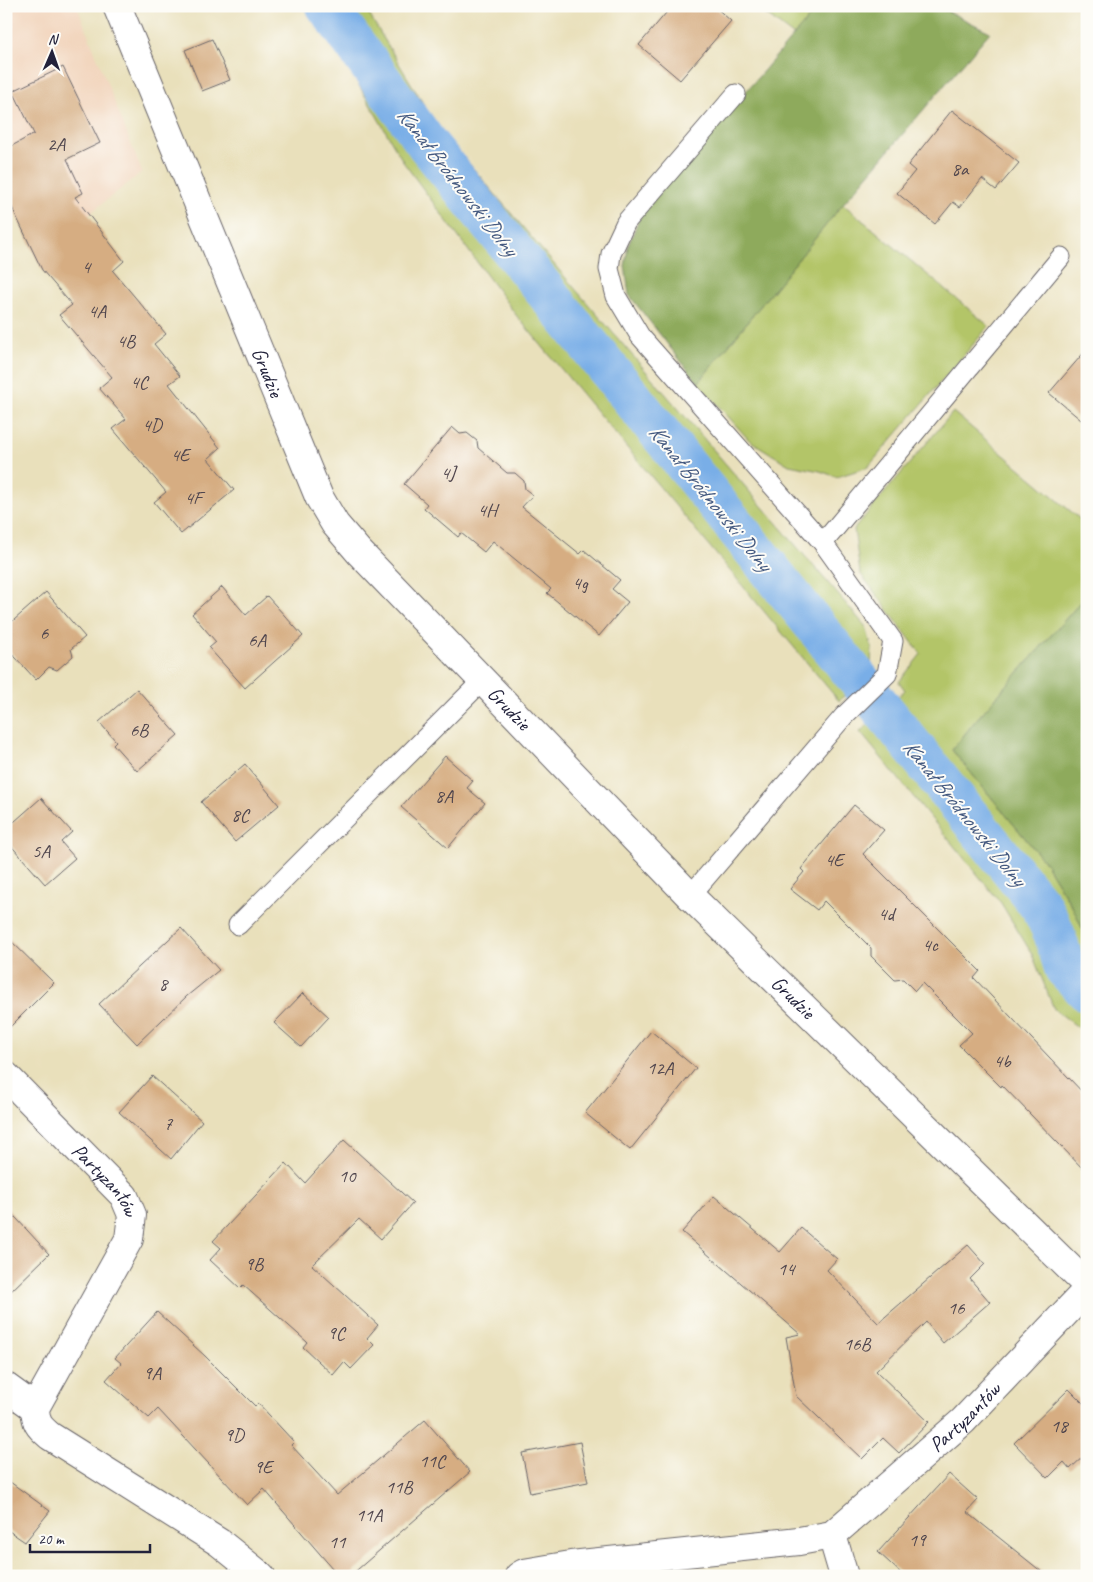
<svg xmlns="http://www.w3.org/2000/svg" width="1093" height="1582" viewBox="0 0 1093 1582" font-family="Caveat,sans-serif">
<rect width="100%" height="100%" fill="#fdfcf7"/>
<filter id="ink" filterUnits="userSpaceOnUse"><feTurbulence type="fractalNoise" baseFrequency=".02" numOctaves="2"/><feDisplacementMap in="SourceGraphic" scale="10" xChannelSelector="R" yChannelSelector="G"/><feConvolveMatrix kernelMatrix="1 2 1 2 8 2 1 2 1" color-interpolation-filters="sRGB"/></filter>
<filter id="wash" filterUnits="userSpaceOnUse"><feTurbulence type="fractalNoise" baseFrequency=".0096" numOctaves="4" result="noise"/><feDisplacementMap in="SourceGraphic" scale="20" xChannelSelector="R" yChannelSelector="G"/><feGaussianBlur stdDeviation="1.12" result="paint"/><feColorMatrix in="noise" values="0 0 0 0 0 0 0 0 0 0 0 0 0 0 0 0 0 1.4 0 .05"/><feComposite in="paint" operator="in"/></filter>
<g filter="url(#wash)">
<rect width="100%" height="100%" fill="#e9e0bb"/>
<!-- built -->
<polygon fill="#f2d5bd" points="6,6 77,6 142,172 55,241 46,216 6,132"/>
<!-- green -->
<g fill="#b3c568" stroke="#6a7452">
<polygon points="313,6 364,6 435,123 558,269 866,627 872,648 871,667 839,701 516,315 404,163"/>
<polygon points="755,6 819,6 794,36"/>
<polygon points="843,204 989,326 868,467 837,477 820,471 789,465 749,440 698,383"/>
<polygon points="953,412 1087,525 1087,595 976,720 952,750 1044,861 1073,908 1087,939 1087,1034 1054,1009 1032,954 1001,903 860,732 905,690 899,682 921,654 860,573 854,529"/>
</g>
<!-- forest -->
<g fill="#8eaa5c" stroke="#58664c">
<polygon points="819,6 937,6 990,32 843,204 698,383 629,295 625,266 628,246 641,214"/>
<polygon points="1087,595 1087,939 1073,908 1044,861 952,750 976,720"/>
</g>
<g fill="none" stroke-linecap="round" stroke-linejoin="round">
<!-- canal -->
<polyline stroke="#79aee7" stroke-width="42" points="327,6 427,144 1041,906 1054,933 1065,968 1087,991"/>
</g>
<g id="blocks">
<!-- building -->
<g fill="#d6ad82">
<polygon points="672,6 714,6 731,21 680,80 639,45"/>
<polygon points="212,39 230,80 202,91 185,50"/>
<polygon points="63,67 100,143 67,159 83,193 75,197 124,261 113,271 166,334 154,344 180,376 169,384 220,448 208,459 234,490 181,534 154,502 166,492 113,429 126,419 99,388 112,377 59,315 72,305 42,270 6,195 6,149 34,134 13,91"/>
<polygon points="952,110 1019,163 996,190 982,179 960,207 953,202 935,224 897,193 915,171 908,165"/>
<polygon points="1087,349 1087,425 1049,393"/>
<polygon points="452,427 460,434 467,433 477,441 478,448 507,473 515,473 524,481 525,489 533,495 522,507 580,554 584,550 620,580 612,589 628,602 599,636 547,593 551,589 493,541 484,552 461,533 458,537 424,508 427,504 404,484"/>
<polygon points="222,587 246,615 267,596 303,636 245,688 209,648 216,642 192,614"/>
<polygon points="46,592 85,637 71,649 73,656 57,670 49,667 36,680 6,647 6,627"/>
<polygon points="137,689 178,735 137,771 113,744 116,741 99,722"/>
<polygon points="445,756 473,781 467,788 485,803 448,848 401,807"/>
<polygon points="245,764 279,805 235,842 201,802"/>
<polygon points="41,798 72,832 61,842 75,858 45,884 6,840 6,829"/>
<polygon points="854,805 884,830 863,854 980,971 974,978 1087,1097 1087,1173 1002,1085 1001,1087 959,1045 972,1033 922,983 915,991 903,979 895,980 871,956 871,948 824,901 817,910 790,889 804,872 801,869"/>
<polygon points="181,928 219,970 187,996 137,1044 99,1004"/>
<polygon points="6,936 54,983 6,1031"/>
<polygon points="303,993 329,1017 301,1047 274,1023"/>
<polygon points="651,1031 696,1068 630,1150 585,1113"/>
<polygon points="152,1076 202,1121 171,1159 119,1112"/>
<polygon points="344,1140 413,1203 381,1239 359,1219 312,1265 378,1325 367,1338 374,1345 351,1369 344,1362 333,1375 303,1347 307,1342 243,1285 240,1288 210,1260 221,1248 213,1241 286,1163 305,1183"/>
<polygon points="714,1196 780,1252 801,1228 837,1259 827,1270 878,1323 968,1245 985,1264 970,1279 990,1302 943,1343 926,1322 876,1371 929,1422 899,1453 883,1438 862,1459 796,1396 786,1337 800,1334 682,1232"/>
<polygon points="6,1207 49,1254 6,1296"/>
<polygon points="157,1312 205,1356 255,1406 258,1403 294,1442 291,1445 337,1495 425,1420 470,1472 350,1576 339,1576 264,1489 247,1505 158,1409 149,1418 106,1380 121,1363 115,1358"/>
<polygon points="1069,1389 1087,1407 1087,1453 1070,1469 1064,1462 1048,1478 1014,1443"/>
<polygon points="580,1442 588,1482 530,1493 522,1453"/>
<polygon points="949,1474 978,1500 967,1512 1047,1576 904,1576 878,1552"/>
<polygon points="6,1479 50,1511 25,1542 6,1529"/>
</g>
</g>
</g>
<g filter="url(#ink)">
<use href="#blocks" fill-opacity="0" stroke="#686468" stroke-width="1"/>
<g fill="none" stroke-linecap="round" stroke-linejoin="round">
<!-- lane casing -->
<g stroke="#686468" stroke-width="21">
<g id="lane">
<polyline points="736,94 626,222 611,254 609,269 616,296 640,336 823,543"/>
<polyline points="690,896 844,716 887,674 893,641 823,543 1061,257"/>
<polyline points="238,925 482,681"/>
</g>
</g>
<!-- street casing -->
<g stroke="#686468" stroke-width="30">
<g id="street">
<path id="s1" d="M 117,6 L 319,497 L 335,524 L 359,552 L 690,896 L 1087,1285"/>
<path id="s2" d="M 6,1076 L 124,1196 L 132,1215 L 129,1239 L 35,1408 C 36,1423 38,1426 50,1436 L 220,1543 L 261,1576"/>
<polyline points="6,1387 35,1408"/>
<polyline points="832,1535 844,1576"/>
<path id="s3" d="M 519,1576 L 524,1573 L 571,1565 L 799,1541 L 832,1535 L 963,1421 L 1087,1290"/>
</g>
</g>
<!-- lane -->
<use href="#lane" stroke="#fff" stroke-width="19"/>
<!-- street -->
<use href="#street" stroke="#fff" stroke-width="28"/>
</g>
</g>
<g text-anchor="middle" stroke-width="4" stroke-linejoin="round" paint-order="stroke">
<!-- number labels -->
<g font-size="19" fill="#4f454d">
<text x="56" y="150">2A</text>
<text x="960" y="175">8a</text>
<text x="86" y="273">4</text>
<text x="97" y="317">4A</text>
<text x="126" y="347">4B</text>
<text x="139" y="388">4C</text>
<text x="152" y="431">4D</text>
<text x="180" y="461">4E</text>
<text x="448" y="479">4J</text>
<text x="193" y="504">4F</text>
<text x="487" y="516">4H</text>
<text x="580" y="589">4g</text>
<text x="44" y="639">6</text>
<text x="257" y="646">6A</text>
<text x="139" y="736">6B</text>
<text x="444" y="802">8A</text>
<text x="240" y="821">8C</text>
<text x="41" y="857">5A</text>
<text x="834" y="866">4E</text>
<text x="886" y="920">4d</text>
<text x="930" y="951">4c</text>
<text x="163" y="990">8</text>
<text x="1002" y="1067">4b</text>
<text x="660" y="1074">12A</text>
<text x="168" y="1130">7</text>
<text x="347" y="1182">10</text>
<text x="254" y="1270">9B</text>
<text x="786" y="1275">14</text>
<text x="956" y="1314">16</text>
<text x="336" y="1339">9C</text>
<text x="857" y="1350">16B</text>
<text x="152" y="1379">9A</text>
<text x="1059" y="1432">18</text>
<text x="234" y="1441">9D</text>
<text x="432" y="1467">11C</text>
<text x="263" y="1473">9E</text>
<text x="399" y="1493">11B</text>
<text x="369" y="1521">11A</text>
<text x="917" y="1546">19</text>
<text x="337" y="1548">11</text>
</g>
<!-- street labels -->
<g font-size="21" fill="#22223b" stroke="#fdfcf7">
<text dy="7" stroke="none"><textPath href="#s1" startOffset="396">Grudzie</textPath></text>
<text dy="7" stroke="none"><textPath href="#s1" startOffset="816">Grudzie</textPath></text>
<text dy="7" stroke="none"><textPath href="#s1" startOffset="1221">Grudzie</textPath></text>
<text dy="7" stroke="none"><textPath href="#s2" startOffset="144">Partyzantów</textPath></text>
<text dy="7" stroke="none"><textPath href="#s3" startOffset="494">Partyzantów</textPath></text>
</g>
<!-- water labels -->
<g font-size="22" font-style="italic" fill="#455a80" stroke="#fdfcf7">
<text transform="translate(458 181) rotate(52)" y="8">Kanał Bródnowski Dolny</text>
<text transform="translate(711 497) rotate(51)" y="8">Kanał Bródnowski Dolny</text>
<text transform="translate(965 812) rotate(51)" y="8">Kanał Bródnowski Dolny</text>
</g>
</g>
<!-- margin -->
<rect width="1093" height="1582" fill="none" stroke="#fdfcf7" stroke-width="25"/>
<!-- north arrow -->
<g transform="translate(52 52) rotate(2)" stroke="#fdfcf7" stroke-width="4" paint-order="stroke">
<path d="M0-4L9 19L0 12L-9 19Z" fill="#22223b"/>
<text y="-8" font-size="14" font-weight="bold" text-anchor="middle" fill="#22223b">N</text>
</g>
<!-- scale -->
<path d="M30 1544v8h120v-8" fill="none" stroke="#22223b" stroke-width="2.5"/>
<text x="38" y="1544" font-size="15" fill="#22223b" stroke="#fdfcf7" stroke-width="4" paint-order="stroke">20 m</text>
</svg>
